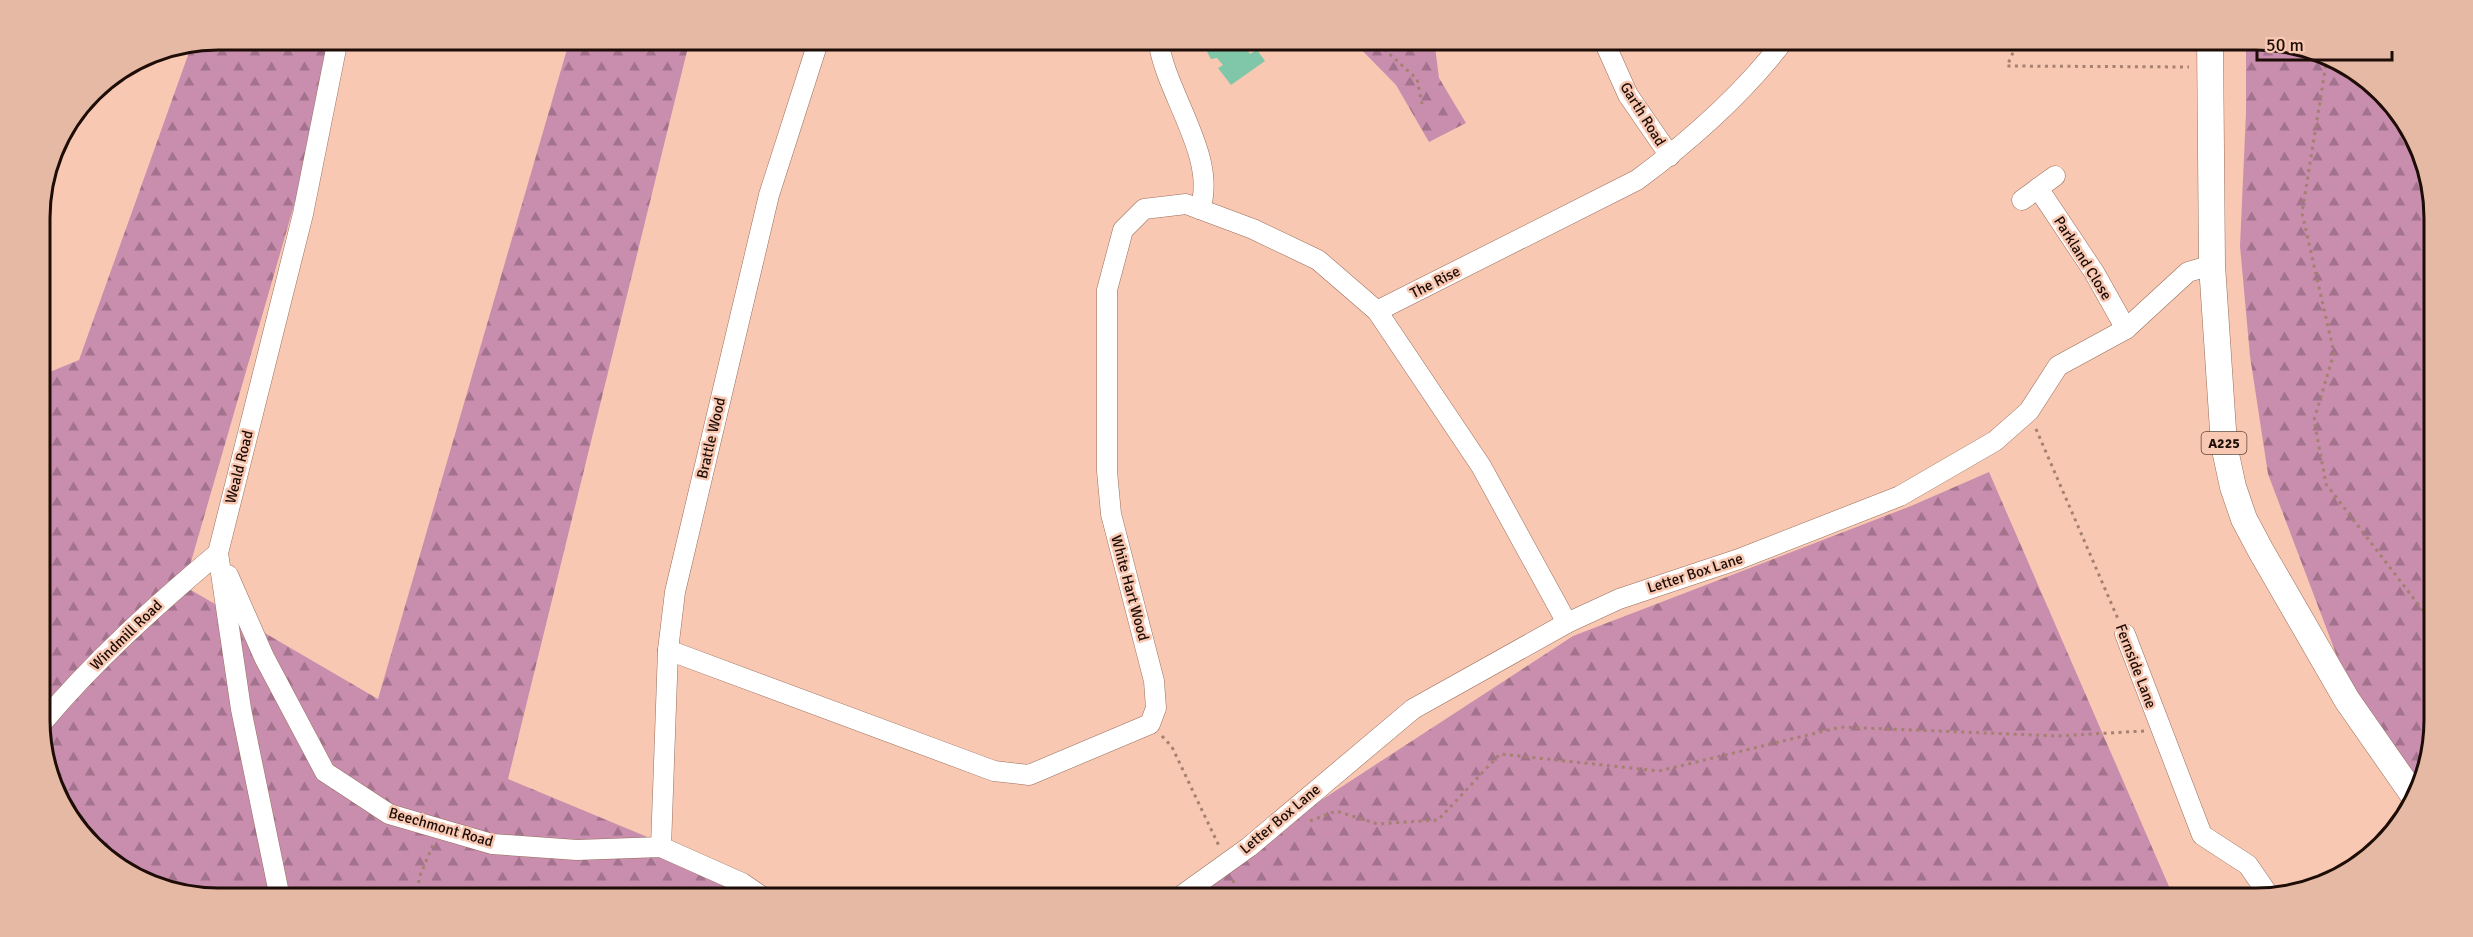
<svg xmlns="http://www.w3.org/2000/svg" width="2473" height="937" viewBox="0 0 2473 937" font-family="Signika,sans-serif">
<defs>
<pattern id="forest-firs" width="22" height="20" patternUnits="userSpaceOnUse" patternTransform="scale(1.5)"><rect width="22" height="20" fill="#c98dae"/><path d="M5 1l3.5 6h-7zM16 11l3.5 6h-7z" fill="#a3728c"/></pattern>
</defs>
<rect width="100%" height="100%" fill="#f8c8b3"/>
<!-- forest -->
<g fill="url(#forest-firs)">
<polygon points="217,39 342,39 184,586 378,699 570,39 690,39 508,779 794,898 217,898 160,889 83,838 42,754 40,376 79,360 192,44"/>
<polygon points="1351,39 1434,39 1439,78 1466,123 1429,142 1396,85"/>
<polygon points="2246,39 2313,48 2390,100 2432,194 2434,720 2425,777 2419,788 2349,688 2268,474 2250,356 2240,246 2246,113"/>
<polygon points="1989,472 2174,898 1171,898 1573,636 1911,506"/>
</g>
<!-- building -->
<polygon fill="#80c7a9" points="1225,39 1239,39 1250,54 1257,50 1265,61 1231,85 1218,68 1223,65 1217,58 1211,59 1207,52"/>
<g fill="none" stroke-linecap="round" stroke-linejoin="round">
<!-- minor casing -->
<g stroke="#996e5b" stroke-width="21">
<g id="minor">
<path d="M 1158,39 C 1165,94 1218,156 1200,209"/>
<polyline points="1603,39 1628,95 1670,156"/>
<polyline points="2038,188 2094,272 2126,329"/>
<polyline points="2022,200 2055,176"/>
<path d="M 1377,311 L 1637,180 C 1691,140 1744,93 1785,39"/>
<polyline points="228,575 264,657 325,772 389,814 492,844 577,850 661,847 742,883 764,898"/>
<polyline points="2125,634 2202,835 2248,865 2270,897"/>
<polyline points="668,650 994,771 1029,775 1150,724 1156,708 1154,681 1111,514 1107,471 1107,290 1123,230 1144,209 1186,204 1253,229 1318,260 1377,311 1481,466 1567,623"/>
<path d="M 42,723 C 95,660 155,606 218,553"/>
<polyline points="661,847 668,650 675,592 769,195 819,39"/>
<polyline points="280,898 241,709 218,553 303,214 338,39"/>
<polyline points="1178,898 1249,847 1413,709 1567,623 1619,599 1739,559 1900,496 1995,441 2029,411 2058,366 2126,329 2188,272 2212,265"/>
</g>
</g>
<!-- major casing -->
<g stroke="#996e5b" stroke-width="27">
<polyline id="major" points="2210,39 2212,265 2224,445 2233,487 2244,519 2261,551 2347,700 2414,796"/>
</g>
<!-- path -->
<g stroke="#a58171" stroke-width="3" stroke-dasharray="3 4.5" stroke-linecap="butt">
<polyline points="1373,39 1417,79 1422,104"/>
<polyline points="2019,39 2007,66 2189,67"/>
<polyline points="2327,58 2302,213 2334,353 2314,420 2326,484 2434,625"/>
<polyline points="2036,429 2118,619"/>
<polyline points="1162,736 1172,747 1219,846"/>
<polyline points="1310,821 1336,811 1378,824 1438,820 1500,754 1659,771 1841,727 2058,736 2144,731"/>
<polyline points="1233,880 1238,898"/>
<polyline points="418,898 419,878 433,845"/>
</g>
<!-- minor -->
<use href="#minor" stroke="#fff" stroke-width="20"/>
<!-- major -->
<use href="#major" stroke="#fff" stroke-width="26"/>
</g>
<g text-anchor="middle" stroke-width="5" stroke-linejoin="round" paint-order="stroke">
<!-- shield labels -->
<rect fill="#f8c8b3" stroke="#5f453a" stroke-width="1.5" x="2201.5" y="432" width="45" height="22" rx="4.5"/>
<g font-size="14" font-weight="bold" fill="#1d0d06">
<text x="2224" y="448">A225</text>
</g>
<!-- street labels -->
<g font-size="15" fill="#1d0d06" stroke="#f8c8b3">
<text transform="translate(1643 114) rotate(58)" y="5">Garth Road</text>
<text transform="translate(2083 258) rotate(58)" y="5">Parkland Close</text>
<text transform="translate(1435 282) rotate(-27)" y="5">The Rise</text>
<text transform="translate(711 438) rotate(-77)" y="5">Brattle Wood</text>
<text transform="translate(239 467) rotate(-76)" y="5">Weald Road</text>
<text transform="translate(1695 573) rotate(-18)" y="5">Letter Box Lane</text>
<text transform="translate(1130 588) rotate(75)" y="5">White Hart Wood</text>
<text transform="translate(126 635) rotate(-44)" y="5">Windmill Road</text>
<text transform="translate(2136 666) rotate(69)" y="5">Fernside Lane</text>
<text transform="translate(1280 819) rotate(-40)" y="5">Letter Box Lane</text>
<text transform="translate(441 827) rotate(16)" y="5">Beechmont Road</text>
</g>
</g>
<!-- crop -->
<path d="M0 0H2473V937H0ZM218 50H2256A168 168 0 0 1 2424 218V720A168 168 0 0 1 2256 888H218A168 168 0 0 1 50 720V218A168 168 0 0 1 218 50Z" fill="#e6b9a5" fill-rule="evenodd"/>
<path fill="none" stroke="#1d0d06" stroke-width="3" d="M218 50H2256A168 168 0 0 1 2424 218V720A168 168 0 0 1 2256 888H218A168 168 0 0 1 50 720V218A168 168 0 0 1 218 50Z"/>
<!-- scale -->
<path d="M2257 51v9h135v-9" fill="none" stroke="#1d0d06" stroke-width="3"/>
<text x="2266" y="51" font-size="18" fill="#1d0d06" stroke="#f8c8b3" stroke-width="4.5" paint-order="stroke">50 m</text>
</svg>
